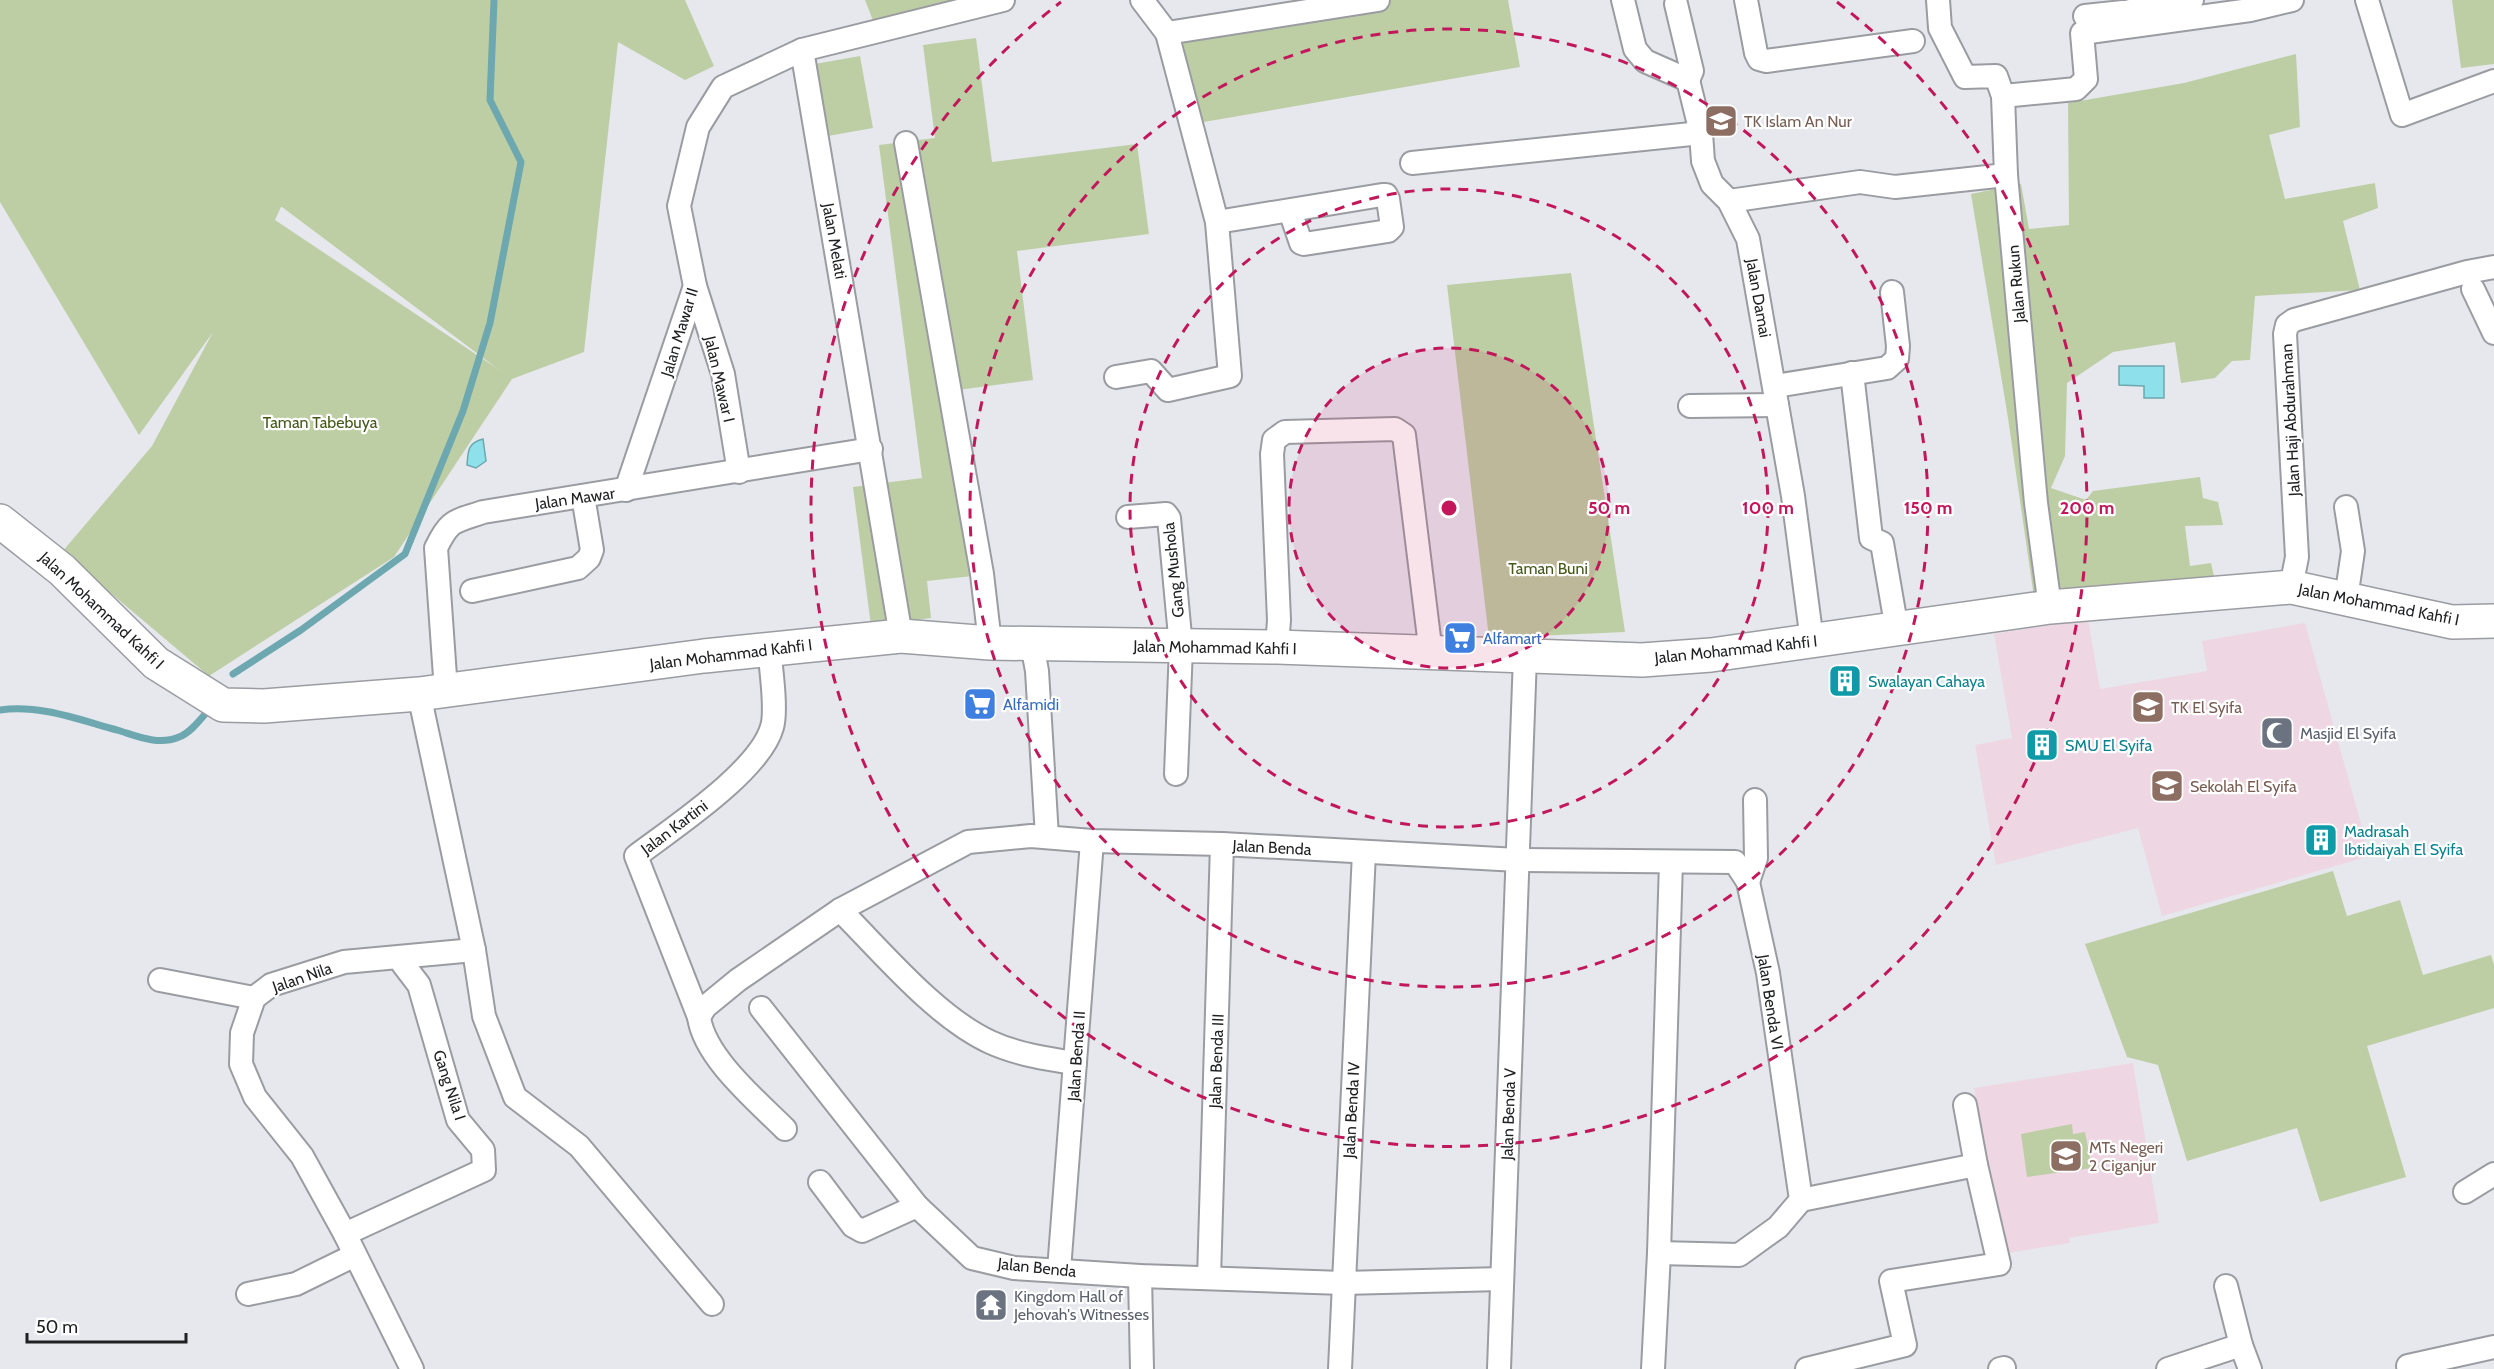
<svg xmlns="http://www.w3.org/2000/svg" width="2494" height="1369" viewBox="0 0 2494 1369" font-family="Cabin,sans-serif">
<rect width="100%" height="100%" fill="#e6e8ee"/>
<!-- education -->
<g fill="#eed7e3">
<polygon points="2088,619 2100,689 2207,671 2202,641 2305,623 2370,856 2162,916 2138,828 1996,865 1975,745 2012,738 1994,634"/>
<polygon points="2133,1063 2159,1223 2069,1238 2070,1243 2001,1254 1974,1088"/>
</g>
<!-- green -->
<g fill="#becea4" fill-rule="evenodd">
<path d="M 0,0 L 685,0 L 714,66 L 685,80 L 618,42 L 584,352 L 512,379 L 394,557 L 209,676 L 62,552 L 152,446 L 213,332 L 139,435 L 0,202 ZM 281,207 L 282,207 L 498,369 L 275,220 Z"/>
<polygon points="865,0 972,0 874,23"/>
<polygon points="1357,0 1508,0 1520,67 1198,123 1181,31"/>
<polygon points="2452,0 2494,0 2494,64 2461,68"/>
<polygon points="976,38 992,162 1137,144 1149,234 1017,251 1033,380 958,390 982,575 927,581 931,618 871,626 853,487 922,478 879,145 935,138 923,45"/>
<polygon points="2296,54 2300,127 2269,135 2285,199 2375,183 2378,208 2343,221 2360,290 2255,296 2250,360 2232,361 2215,378 2181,383 2175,342 2113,352 2067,383 2065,456 2051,488 2086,500 2093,491 2200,477 2203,498 2218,502 2223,525 2185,526 2190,566 2211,563 2215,581 2034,597 2008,418 1971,194 2021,184 2029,229 2069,225 2068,103 2184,83"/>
<polygon points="860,56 873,128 811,139 798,67"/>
<polygon points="1571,273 1625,632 1489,638 1447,285"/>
<polygon points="2333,871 2347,916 2400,900 2423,975 2491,955 2494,965 2494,1008 2367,1046 2406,1177 2320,1202 2297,1128 2187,1161 2158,1065 2127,1057 2085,944"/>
<polygon points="2072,1124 2073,1134 2085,1132 2092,1168 2027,1177 2021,1134"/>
</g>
<!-- water -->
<g fill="#8ee1eb" stroke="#6da7af" stroke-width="1.5">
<polygon points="2119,366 2164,366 2164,398 2144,398 2144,386 2119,385"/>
<path d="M 483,439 L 486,461 L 476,468 L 467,465 C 468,450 468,443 483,439 Z"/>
</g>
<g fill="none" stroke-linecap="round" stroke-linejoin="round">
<!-- stream -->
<g stroke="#6da7af" stroke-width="7">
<polyline points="233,674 301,630 405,554 463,411 490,323 521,162 490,100 494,0"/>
<path d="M 0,710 C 39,704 80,720 117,730 C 137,736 158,746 179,737 C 190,733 199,721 206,713"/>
</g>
<!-- minor casing -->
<g stroke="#9a9ca1" stroke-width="26">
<g id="minor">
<polyline points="1623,0 1635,49 1645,61 1688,80"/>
<polyline points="1746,0 1756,53 1759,59 1766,61 1913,41"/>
<polyline points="1938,0 1940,28 1965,77 1996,76 2003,96 2006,175 2036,503 2050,607"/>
<polyline points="2367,0 2402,115 2494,81"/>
<polyline points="1676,4 1692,71 1688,80"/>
<polyline points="2130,11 2192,0"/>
<polyline points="2085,16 2123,12"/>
<polyline points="1167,33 1378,0"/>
<polyline points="802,50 901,636"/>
<polyline points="1688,80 1701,133 1703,161 1712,184 1729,201 1748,239 1793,496 1812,641"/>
<polyline points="2003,96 2076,89 2086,79 2082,33 2250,10 2292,0"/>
<polyline points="906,143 982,574 990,643"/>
<polyline points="1412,163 1701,133"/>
<polyline points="1729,201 1860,182 1895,187 2006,175"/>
<polyline points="1217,222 1382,195 1386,195 1388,199 1392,227 1388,231 1304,244 1301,243 1290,211"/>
<polyline points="2473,289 2494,333"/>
<polyline points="1852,373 1871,538 1882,543 1897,630"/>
<polyline points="1116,377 1151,371 1168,390 1230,376 1217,222 1167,33 1142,0"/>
<polyline points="1775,386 1887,368 1897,359 1898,346 1892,292"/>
<polyline points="1690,406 1777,405"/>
<polyline points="739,472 723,374 695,286 679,206 698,127 723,87 802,50 1003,0"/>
<polyline points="626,490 695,286"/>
<polyline points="1128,517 1166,514 1169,518 1181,647 1176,774"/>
<polyline points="2291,587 2297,557 2285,334 2287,325 2294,320 2467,272 2494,267"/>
<polyline points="472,591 578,568 589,558 592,550 583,496"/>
<polyline points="2346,599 2353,551 2346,507"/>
<polyline points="1032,644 1037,671 1047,837"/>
<polyline points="1277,647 1279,620 1272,454 1274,440 1285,432 1395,429 1404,435 1431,654"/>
<path d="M 446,691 L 436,548 C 450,519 454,522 483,512 L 871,449"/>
<polyline points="419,694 474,950 484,1016 515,1097 579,1146 712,1304"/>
<polyline points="1748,882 1756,858 1755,800"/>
<path d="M 840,910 C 883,953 936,1017 990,1042 C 1016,1054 1047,1059 1075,1063"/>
<polyline points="160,980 254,998"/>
<polyline points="761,1008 917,1206 972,1258 1014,1268 1140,1276 1343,1283 1502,1279"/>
<path d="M 699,1017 L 636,856 C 673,828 760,771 772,727 C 777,711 771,667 769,649"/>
<path d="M 785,1129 C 757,1101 704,1057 699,1017 L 705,1007 L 738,980 L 840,910 L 968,842 L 1031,836 L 1092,841 L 1222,844 L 1518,860 L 1735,862 L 1748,882 L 1768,973 L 1801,1200 L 1778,1227 L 1739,1255 L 1659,1253"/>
<polyline points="820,1182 853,1226 862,1231 917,1206"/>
<polyline points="2465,1192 2494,1174"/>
<polyline points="1801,1200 1976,1165"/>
<polyline points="345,1234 484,1170 483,1150 458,1120 419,985 403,964 401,957"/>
<polyline points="1059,1270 1092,841"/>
<polyline points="1140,1276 1142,1369"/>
<polyline points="1209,1278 1222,844"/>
<polyline points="2226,1286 2241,1345 2250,1369"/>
<polyline points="248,1294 296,1284 355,1255"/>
<polyline points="2408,1366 2494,1347"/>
<polyline points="412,1369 345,1234 302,1156 255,1097 241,1064 242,1033 254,998 271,985 344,962 474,950"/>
<polyline points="1340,1369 1364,852"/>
<polyline points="1499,1369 1525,656"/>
<polyline points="1653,1369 1659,1253 1671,862"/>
<polyline points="1807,1369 1905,1345 1891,1281 1999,1264 1976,1165 1965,1105"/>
<polyline points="2000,1369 2004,1368"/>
<polyline points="2168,1369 2241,1345"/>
</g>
</g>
<!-- secondary casing -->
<g stroke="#9a9ca1" stroke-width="36">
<polyline id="secondary" points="0,521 62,570 156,663 223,705 264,706 419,694 704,656 901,636 990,643 1277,647 1642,660 1711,655 2050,607 2291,587 2452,622 2494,621"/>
</g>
<!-- minor -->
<use href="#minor" stroke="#fff" stroke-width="22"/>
<!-- secondary -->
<use href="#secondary" stroke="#fff" stroke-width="33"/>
</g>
<!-- distance rings -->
<circle cx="1449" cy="508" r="160" fill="#c2185b" fill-opacity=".12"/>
<g fill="none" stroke="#c2185b" stroke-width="3" stroke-dasharray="10 8">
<circle cx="1449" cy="508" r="160"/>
<circle cx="1449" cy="508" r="319"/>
<circle cx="1449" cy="508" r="479"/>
<path d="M1837 2A638 638 0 1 1 1061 2"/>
</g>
<!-- icons -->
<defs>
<g id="school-square" transform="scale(1.725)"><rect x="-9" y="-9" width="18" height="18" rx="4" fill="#8d6e63" stroke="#fff"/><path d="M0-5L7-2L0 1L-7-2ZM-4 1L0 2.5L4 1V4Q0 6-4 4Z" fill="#fff"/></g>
<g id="supermarket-square" transform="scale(1.725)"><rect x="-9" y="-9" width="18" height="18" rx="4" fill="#3f7fe0" stroke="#fff"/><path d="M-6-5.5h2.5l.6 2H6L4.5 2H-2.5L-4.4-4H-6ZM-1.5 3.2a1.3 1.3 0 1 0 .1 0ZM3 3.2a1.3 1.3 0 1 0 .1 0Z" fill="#fff"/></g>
<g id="building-square" transform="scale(1.725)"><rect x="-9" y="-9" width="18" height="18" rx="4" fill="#0f9aa8" stroke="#fff"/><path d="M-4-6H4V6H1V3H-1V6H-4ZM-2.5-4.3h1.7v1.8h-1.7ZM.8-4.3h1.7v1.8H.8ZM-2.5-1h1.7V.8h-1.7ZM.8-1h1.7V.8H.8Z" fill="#fff"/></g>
<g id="mosque-square" transform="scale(1.725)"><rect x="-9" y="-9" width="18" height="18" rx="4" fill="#6b7280" stroke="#fff"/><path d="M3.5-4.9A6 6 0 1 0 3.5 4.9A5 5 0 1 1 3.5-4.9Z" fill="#fff"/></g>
<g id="temple-square" transform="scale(1.725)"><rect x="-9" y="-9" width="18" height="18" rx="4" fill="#6b7280" stroke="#fff"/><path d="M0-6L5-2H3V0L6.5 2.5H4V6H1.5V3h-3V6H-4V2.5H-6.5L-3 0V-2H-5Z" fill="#fff"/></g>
</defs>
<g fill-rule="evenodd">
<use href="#school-square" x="1721" y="121"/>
<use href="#supermarket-square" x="1460" y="638"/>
<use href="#building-square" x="1845" y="681"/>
<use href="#supermarket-square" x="980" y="704"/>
<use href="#school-square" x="2148" y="707"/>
<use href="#mosque-square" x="2277" y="733"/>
<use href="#building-square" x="2042" y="745"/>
<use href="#school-square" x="2167" y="786"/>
<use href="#building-square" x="2321" y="840"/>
<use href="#school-square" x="2066" y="1156"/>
<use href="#temple-square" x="991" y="1305"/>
</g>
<g text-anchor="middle" stroke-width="4.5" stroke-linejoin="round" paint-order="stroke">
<!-- education labels -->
<g font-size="16" fill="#785e54" stroke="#fff" text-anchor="start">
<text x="1744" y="127">TK Islam An Nur</text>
<text x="2171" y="713">TK El Syifa</text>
<text x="2190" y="792">Sekolah El Syifa</text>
<text x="2089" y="1153">MTs Negeri<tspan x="2089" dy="18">2 Ciganjur</tspan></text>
</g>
<!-- street labels -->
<g font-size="16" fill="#1f2022" stroke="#fff">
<text transform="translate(835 241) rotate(80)" y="6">Jalan Melati</text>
<text transform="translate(2016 284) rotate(-95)" y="6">Jalan Rukun</text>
<text transform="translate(1759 298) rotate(80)" y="6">Jalan Damai</text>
<text transform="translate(679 332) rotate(-73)" y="6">Jalan Mawar II</text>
<text transform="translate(720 379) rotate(77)" y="6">Jalan Mawar I</text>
<text transform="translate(2290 420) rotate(-93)" y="6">Jalan Haji Abdurahman</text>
<text transform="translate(575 498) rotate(-8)" y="6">Jalan Mawar</text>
<text transform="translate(1173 570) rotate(-96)" y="6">Gang Mushola</text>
<text transform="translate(2379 604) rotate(11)" y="6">Jalan Mohammad Kahfi I</text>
<text transform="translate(102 610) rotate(43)" y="6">Jalan Mohammad Kahfi I</text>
<text transform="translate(1215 647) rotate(1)" y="6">Jalan Mohammad Kahfi I</text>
<text transform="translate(1736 649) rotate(-6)" y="6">Jalan Mohammad Kahfi I</text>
<text transform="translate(731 654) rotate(-7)" y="6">Jalan Mohammad Kahfi I</text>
<text transform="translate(674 827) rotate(-37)" y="6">Jalan Kartini</text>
<text transform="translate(1272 847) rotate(3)" y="6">Jalan Benda</text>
<text transform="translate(302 977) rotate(-19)" y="6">Jalan Nila</text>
<text transform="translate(1771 1002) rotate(81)" y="6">Jalan Benda VI</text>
<text transform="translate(1076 1056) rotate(-86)" y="6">Jalan Benda II</text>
<text transform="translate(1216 1061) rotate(-88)" y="6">Jalan Benda III</text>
<text transform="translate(450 1085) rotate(72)" y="6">Gang Nila I</text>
<text transform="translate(1351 1110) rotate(-87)" y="6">Jalan Benda IV</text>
<text transform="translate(1508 1114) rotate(-88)" y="6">Jalan Benda V</text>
<text transform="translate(1037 1267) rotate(6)" y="6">Jalan Benda</text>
</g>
<!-- park labels -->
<g font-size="16" fill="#45581a" stroke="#fff">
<text x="320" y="428">Taman Tabebuya</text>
<text x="1548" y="574">Taman Buni</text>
</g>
<!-- shop labels -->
<g font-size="16" fill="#366cbe" stroke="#fff" text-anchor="start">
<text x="1483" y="644">Alfamart</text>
<text x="1003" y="710">Alfamidi</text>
</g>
<!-- culture labels -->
<g font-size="16" fill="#0d838f" stroke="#fff" text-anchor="start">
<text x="1868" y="687">Swalayan Cahaya</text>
<text x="2065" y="751">SMU El Syifa</text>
<text x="2344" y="837">Madrasah<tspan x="2344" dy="18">Ibtidaiyah El Syifa</tspan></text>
</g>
<!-- worship labels -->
<g font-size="16" fill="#5b616d" stroke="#fff" text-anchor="start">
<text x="2300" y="739">Masjid El Syifa</text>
<text x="1014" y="1302">Kingdom Hall of<tspan x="1014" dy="18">Jehovah's Witnesses</tspan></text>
</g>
</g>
<circle cx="1449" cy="508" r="9" fill="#c2185b" stroke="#fff" stroke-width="3"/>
<g font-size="18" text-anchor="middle" font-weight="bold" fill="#c2185b" stroke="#fff" stroke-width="4.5" stroke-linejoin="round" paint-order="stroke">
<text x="1609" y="514">50 m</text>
<text x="1768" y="514">100 m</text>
<text x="1928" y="514">150 m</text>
<text x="2087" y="514">200 m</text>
</g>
<!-- scale -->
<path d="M27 1333v9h159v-9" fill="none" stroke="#1f2022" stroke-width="3"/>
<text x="36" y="1333" font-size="18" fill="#1f2022" stroke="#ffffff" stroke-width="4.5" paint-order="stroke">50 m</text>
</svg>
